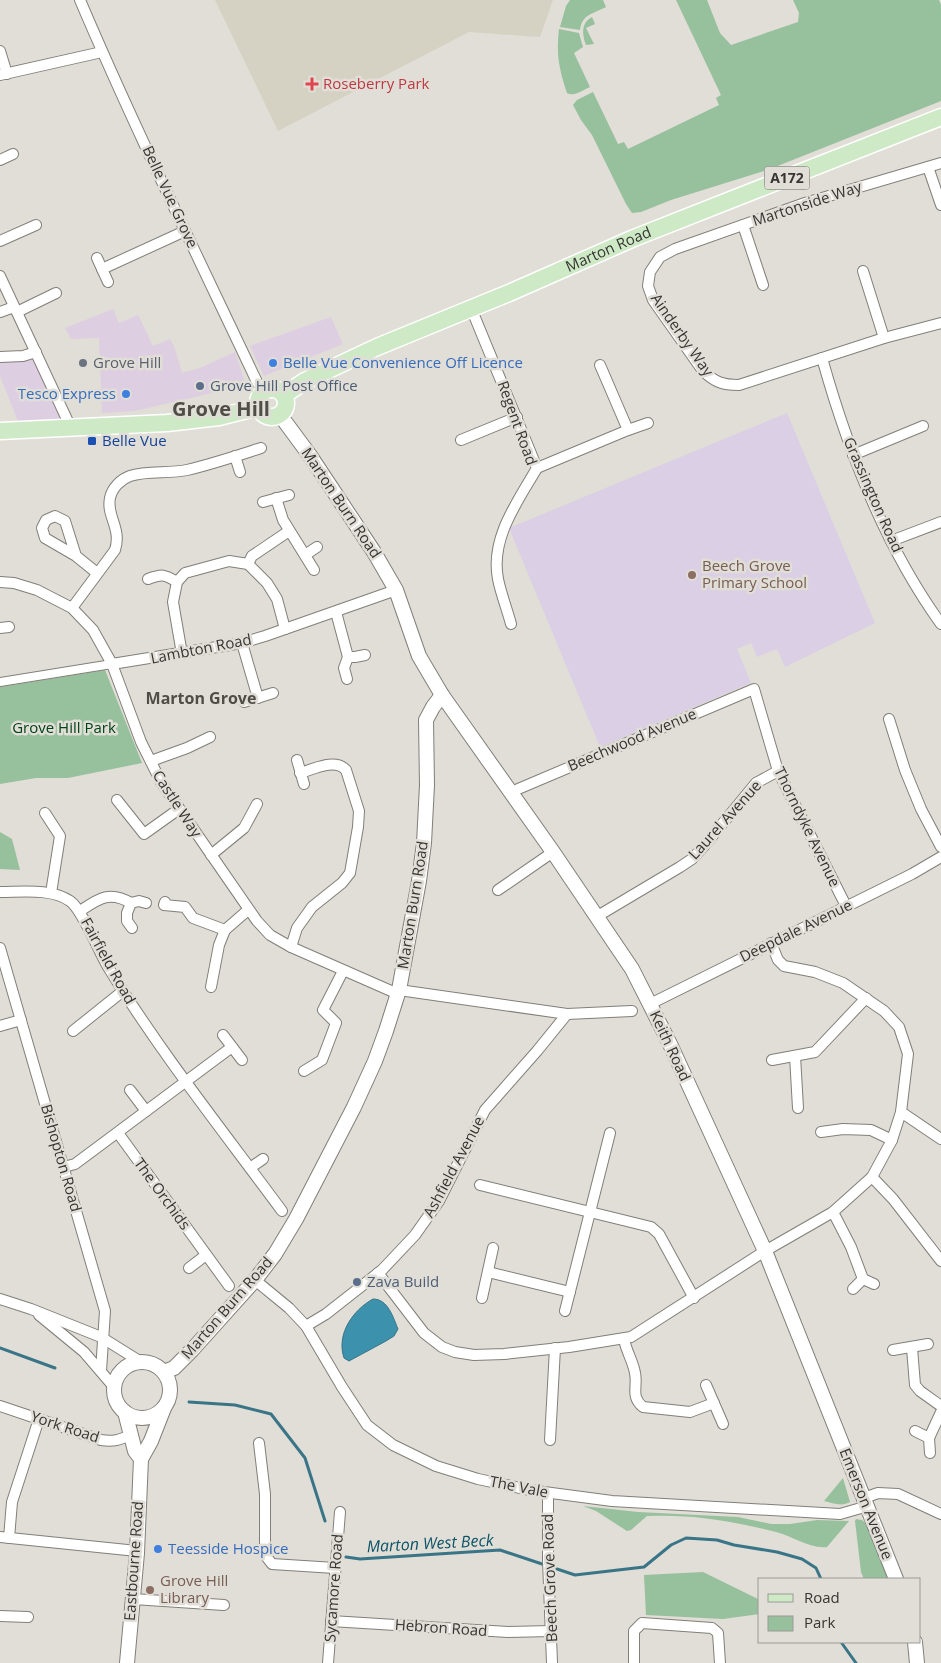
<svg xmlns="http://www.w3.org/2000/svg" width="941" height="1663" viewBox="0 0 941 1663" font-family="'Open Sans',sans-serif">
<rect width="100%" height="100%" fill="#e0ded7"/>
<!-- commercial -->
<g fill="#decee1">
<polygon points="113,309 119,323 138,315 153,346 170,339 175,349 182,373 200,368 235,352 246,385 135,411 102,413 99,338 71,339 65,328"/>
<polygon points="331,317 343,344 264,376 250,346"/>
<polygon points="34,360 61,420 18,421 0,376 0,362"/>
</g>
<!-- built -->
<polygon fill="#d6d2c3" points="215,0 553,0 540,37 469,32 278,131"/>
<!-- education -->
<polygon fill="#dacfe4" points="787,413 875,623 785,667 777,649 757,657 751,643 737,649 751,683 600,747 509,528"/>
<!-- green -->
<g fill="#97c09c">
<path d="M 570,0 L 603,0 L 606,7 C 593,14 582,14 580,30 L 560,27 L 566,6 Z"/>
<polygon points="676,0 707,0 720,33 731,45 798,22 799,13 793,0 939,0 941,5 941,101 770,169 671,200 641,212 632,213 626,204 592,135 581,120 573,105 577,100 593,92 618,144 624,142 628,149 719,105 716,98 721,95"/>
<path d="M 592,17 L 595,24 L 586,28 L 594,44 L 586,45 C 582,34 581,23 592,17 Z"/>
<path d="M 559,29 L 579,33 L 583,47 L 574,53 L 590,87 C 583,90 574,97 567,93 C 559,69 556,54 559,29 Z"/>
<polygon points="105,670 142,763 68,778 36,778 0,784 0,687"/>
<polygon points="0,832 12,839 20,870 0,869"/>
<path d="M 843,1478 L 850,1502 C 842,1507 832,1503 824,1501 Z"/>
<path d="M 583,1506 L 638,1512 L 738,1517 L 771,1524 L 790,1524 L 817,1520 L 849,1521 L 827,1547 C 809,1549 793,1536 776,1532 C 732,1521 692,1514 647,1516 L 631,1530 L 627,1531 L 596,1511 Z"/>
<polygon points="856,1519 862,1520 869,1526 891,1579 864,1579 861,1572 855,1521"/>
<polygon points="703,1572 760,1600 760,1614 723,1619 646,1615 644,1575"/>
</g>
<!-- water -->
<path fill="#3c91ac" stroke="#3a7587" d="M 373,1299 C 388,1299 393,1317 398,1329 L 394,1336 L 386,1341 L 349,1361 L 344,1358 C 336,1334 353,1310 373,1299 Z"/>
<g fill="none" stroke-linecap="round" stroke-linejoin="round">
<!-- stream -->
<g stroke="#3a7587" stroke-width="3">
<polyline points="0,1348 55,1368"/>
<polyline points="189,1402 235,1405 271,1414 305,1458 325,1521"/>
<polyline points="346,1557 360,1559 500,1550 575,1575 644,1567 671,1545 686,1538 717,1540 734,1545 777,1552 802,1559 816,1568 821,1579"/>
<polyline points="841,1642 856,1663"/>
</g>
<!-- pedestrian casing -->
<g stroke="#817f78" stroke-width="10">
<polyline id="pedestrian" points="0,682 112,664"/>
</g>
<!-- minor casing -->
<g stroke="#817f78" stroke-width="12">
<g id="minor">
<path d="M 80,0 C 135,129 197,255 257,382 L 264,392"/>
<polyline points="0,51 7,74"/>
<polyline points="0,75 102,52"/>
<polyline points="0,160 13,154"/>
<path d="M 941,163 L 805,203 L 675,249 L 660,257 L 650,272 L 648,286 L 653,300 L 703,371 C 715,382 722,385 739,385 L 884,338 L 941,323"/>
<polyline points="928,167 941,205"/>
<polyline points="743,225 763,285"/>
<polyline points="0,241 36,225"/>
<polyline points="97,258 108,282"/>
<polyline points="102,269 185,231"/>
<polyline points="863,271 884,338"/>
<polyline points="0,276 71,428"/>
<path d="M 471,308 L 537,468 C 518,501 490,538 498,579 C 501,594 507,609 511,624"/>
<polyline points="0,312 14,307"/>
<polyline points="17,312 56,293"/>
<polyline points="0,357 23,356 36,352"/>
<path d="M 822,358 C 848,451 884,545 941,624"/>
<polyline points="600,365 628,430"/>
<polyline points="461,440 517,417"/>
<polyline points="853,455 923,426"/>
<polyline points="235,456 240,472"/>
<polyline points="537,468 628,430 648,423"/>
<polyline points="276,498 283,520 314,570"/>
<polyline points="263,502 289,495"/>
<polyline points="891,541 941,522"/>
<polyline points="305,555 317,547"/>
<polyline points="76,556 65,521 55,516 46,520 42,528 45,538 76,556 97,573"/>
<polyline points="248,564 252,556 289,531"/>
<path d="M 148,579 C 162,574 164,574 177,582"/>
<polyline points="0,582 14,583 37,590 72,608 93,630 112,664 141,742 161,782 257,921 270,935 291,947 398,994"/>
<path d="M 72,608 L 115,550 C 122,528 106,516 110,498 C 112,488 121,479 130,476 C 147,470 169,474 187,470 C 212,464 236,456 261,448"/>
<polyline points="336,612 348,657 344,668 347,679"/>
<polyline points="0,628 9,627"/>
<polyline points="242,643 258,698"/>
<polyline points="182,654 173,602 177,582 185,573 229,561 248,564 267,583 277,599 285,629"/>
<polyline points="348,657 355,657 365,655"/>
<polyline points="112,664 242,643 265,636 396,590"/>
<polyline points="244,702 273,693"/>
<polyline points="889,719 905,770 921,809 941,847"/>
<polyline points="297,760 304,784"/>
<polyline points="151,761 187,748 210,737"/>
<polyline points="511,792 754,689 778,771 846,906"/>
<polyline points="117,800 144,834 179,809"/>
<polyline points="45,813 60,836 51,893"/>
<polyline points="211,855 244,828 257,804"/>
<polyline points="498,890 553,852"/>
<path d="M 0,892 C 22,892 51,888 70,901 C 82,909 99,952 108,967 C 160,1052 223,1131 282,1211"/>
<polyline points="165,902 164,905 185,907 193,918 225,930 248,910"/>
<polyline points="131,903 127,913 127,921 132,928"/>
<path d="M 80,911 C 98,899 109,890 131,903 L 139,901 L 146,903"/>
<polyline points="596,917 680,867 692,859 704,846 756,783 778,771"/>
<path d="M 291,947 L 297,928 L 312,907 L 342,883 L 350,873 L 358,827 L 359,811 L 346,770 C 335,758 314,769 300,773"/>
<polyline points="0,948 105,1311 101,1371"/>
<polyline points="211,987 219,945 225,930"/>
<polyline points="399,990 567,1014 632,1011"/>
<polyline points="650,1004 912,874 941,857"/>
<polyline points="0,1026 21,1020"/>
<polyline points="73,1031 123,991"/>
<polyline points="223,1035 242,1060"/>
<polyline points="795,1056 798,1108"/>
<polyline points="772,1060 815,1052 866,998"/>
<polyline points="304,1071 322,1060 336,1023 323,1010 343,971"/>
<polyline points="130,1090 146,1111"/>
<polyline points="901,1112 941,1139"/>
<polyline points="821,1132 843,1129 871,1130 892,1140"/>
<polyline points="118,1133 229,1286"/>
<polyline points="64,1167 75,1164 232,1047"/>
<polyline points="250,1168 263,1159"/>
<polyline points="872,1177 893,1199 941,1261"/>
<polyline points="480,1185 651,1227 659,1234 694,1298"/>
<polyline points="833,1212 851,1247 863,1279 874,1284"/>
<polyline points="189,1268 206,1255"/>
<polyline points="488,1272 570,1292"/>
<polyline points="378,1273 424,1333 442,1347 455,1352 474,1355 504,1354 569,1347 631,1337 765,1251 833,1212 872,1177 892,1140 901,1112 908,1054 899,1027 884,1011 843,983 815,972 784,966 778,960 771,943"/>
<polyline points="255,1280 289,1308 306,1326 342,1387 367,1425 393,1445 436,1466 478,1479 529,1490 612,1501 840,1514 868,1506"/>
<polyline points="853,1289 863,1279"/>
<polyline points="482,1298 493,1248"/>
<polyline points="0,1299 31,1309 101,1337 141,1362"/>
<polyline points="565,1311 610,1133"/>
<polyline points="39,1315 84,1352 114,1387"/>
<polyline points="306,1326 326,1314 382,1270 415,1235 439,1201 485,1110 537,1051 567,1014"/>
<path d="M 624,1339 C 626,1351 633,1361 635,1373 C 638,1387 630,1396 643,1407 L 690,1412 L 714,1403"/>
<polyline points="912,1348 915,1385 920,1391 941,1406"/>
<polyline points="893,1350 928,1344"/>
<polyline points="706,1385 723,1424"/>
<path d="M 0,1406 L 101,1440 C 113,1442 120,1440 130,1435"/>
<polyline points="915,1431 929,1438 930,1453"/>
<polyline points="929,1438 941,1412"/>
<polyline points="550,1440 555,1348"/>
<polyline points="259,1443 265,1494 265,1555 272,1564 335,1568"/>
<polyline points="548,1493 548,1560 552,1663"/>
<polyline points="864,1498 878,1493 898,1494 941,1514"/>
<polyline points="0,1537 137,1551"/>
<polyline points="9,1538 12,1502 39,1419"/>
<polyline points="133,1599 224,1605"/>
<polyline points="0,1616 28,1617"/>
<polyline points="331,1621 508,1632 552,1631"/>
<polyline points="328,1663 340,1512"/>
<polyline points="634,1663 634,1631 642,1623 712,1628 718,1633 720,1663"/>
</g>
</g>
<!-- tertiary casing -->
<g stroke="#817f78" stroke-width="16">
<g id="tertiary">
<polyline points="280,415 311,457 374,552 396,590 419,656 442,695 553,852 632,969 670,1044 765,1251 896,1579"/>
<circle cx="142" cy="1390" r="28"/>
<polyline points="164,1372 174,1368 192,1350 255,1280 275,1254 296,1219 354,1107 375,1061 386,1031 399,990 419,881 424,843 427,785 426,720 433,707 442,695"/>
<polyline points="125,1412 135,1451 141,1459"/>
<polyline points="915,1642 917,1663"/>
<polyline points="127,1663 137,1553 141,1459 151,1441 164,1408"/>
</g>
</g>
<!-- primary casing -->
<g stroke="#fff" stroke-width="19">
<g id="primary">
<circle cx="272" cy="403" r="14"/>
<path id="s1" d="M 284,395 L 305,381 L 377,347 L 509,293 L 634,238 L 941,117"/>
<polyline points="0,431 167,423 219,417 259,407"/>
</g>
</g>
<!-- pedestrian -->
<use href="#pedestrian" stroke="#fff" stroke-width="8"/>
<!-- minor -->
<use href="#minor" stroke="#fff" stroke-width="10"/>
<!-- tertiary -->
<use href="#tertiary" stroke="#fff" stroke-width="14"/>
<!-- primary -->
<use href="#primary" stroke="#cee9c6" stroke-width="16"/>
</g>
<!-- markers -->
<path fill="#e0444e" stroke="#e0ded7" stroke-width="2" d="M309.5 76.5h5v5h5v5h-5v5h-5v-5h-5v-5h5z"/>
<circle fill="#6b7280" stroke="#e0ded7" stroke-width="2" cx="83" cy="363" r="5"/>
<g fill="#3f7fe0" stroke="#e0ded7" stroke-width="2">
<circle cx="273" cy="363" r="5"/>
<circle cx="126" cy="394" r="5"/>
<circle cx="158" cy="1549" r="5"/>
</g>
<g fill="#5c6f8a" stroke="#e0ded7" stroke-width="2">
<circle cx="200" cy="386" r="5"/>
<circle cx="357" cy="1282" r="5"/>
</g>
<rect fill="#1a4fb4" stroke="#e0ded7" stroke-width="2" x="87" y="436" width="10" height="10" rx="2.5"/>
<g fill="#8d6e63" stroke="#e0ded7" stroke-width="2">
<circle cx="692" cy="575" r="5"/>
<circle cx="150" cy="1590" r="5"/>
</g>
<g text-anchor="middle" stroke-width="5" stroke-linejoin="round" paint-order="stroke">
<!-- shield labels -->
<rect fill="#e0ded7" stroke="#696864" stroke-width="1" x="764.5" y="166.5" width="45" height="23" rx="4"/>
<g font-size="14" font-weight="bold" fill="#363532">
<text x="787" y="183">A172</text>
</g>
<!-- health labels -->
<g font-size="15" fill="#be3a42" stroke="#e0ded7" text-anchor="start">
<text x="323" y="89">Roseberry Park</text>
</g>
<!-- street labels -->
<g font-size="15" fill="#363532" stroke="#e0ded7">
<text transform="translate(170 197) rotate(65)" y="5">Belle Vue Grove</text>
<text transform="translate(807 204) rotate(-18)" y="5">Martonside Way</text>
<text dy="5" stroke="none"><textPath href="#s1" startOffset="356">Marton Road</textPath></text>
<text transform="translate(682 335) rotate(55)" y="5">Ainderby Way</text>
<text transform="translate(517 423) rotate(70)" y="5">Regent Road</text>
<text transform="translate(873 495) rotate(66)" y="5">Grassington Road</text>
<text transform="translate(341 503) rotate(56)" y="5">Marton Burn Road</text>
<text transform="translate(201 649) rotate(-11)" y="5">Lambton Road</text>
<text transform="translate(632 740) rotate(-23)" y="5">Beechwood Avenue</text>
<text transform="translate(177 804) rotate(57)" y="5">Castle Way</text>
<text transform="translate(725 820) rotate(-48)" y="5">Laurel Avenue</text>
<text transform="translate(807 827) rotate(64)" y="5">Thorndyke Avenue</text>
<text transform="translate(413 905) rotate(-81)" y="5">Marton Burn Road</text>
<text transform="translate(796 931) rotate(-26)" y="5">Deepdale Avenue</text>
<text transform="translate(108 961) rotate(61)" y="5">Fairfield Road</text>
<text transform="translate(670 1046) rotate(65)" y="5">Keith Road</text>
<text transform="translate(61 1158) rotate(74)" y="5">Bishopton Road</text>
<text transform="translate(454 1167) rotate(-62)" y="5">Ashfield Avenue</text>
<text transform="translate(162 1194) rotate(54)" y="5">The Orchids</text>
<text transform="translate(227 1308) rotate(-49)" y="5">Marton Burn Road</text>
<text transform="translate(65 1427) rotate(18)" y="5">York Road</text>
<text transform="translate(519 1487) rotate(11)" y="5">The Vale</text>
<text transform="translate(866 1504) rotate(68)" y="5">Emerson Avenue</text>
<text transform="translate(134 1561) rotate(-86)" y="5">Eastbourne Road</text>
<text transform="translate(550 1578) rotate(-92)" y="5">Beech Grove Road</text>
<text transform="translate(334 1588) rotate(-86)" y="5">Sycamore Road</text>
<text transform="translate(441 1628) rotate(4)" y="5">Hebron Road</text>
</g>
<!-- worship labels -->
<g font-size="15" fill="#5b616d" stroke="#e0ded7" text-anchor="start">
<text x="93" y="368">Grove Hill</text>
</g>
<!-- shop labels -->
<g font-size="15" fill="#366cbe" stroke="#e0ded7" text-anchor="start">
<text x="283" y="368">Belle Vue Convenience Off Licence</text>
<text x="116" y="399" text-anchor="end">Tesco Express</text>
<text x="168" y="1554">Teesside Hospice</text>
</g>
<!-- service labels -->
<g font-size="15" fill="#4e5e75" stroke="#e0ded7" text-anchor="start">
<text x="210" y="391">Grove Hill Post Office</text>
<text x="367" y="1287">Zava Build</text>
</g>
<!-- transit labels -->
<g font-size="15" fill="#164399" stroke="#e0ded7" text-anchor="start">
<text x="102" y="446">Belle Vue</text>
</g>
<!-- education labels -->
<g font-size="15" fill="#785e54" stroke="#e0ded7" text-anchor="start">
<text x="702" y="571">Beech Grove<tspan x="702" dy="17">Primary School</tspan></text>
<text x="160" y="1586">Grove Hill<tspan x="160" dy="17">Library</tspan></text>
</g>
<!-- park labels -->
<g font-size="15" fill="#004316" stroke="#e0ded7">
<text x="64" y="733">Grove Hill Park</text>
</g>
<!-- neighbourhood labels -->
<g font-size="16" font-weight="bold" fill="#4f4d47" stroke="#e0ded7">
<text x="201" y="704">Marton Grove</text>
</g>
<!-- water labels -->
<g font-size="16" font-style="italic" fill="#0a5266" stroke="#e0ded7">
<text transform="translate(430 1543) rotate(-3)" y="6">Marton West Beck</text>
</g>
<!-- district labels -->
<g font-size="20" font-weight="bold" fill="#4f4d47" stroke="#e0ded7">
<text x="221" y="416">Grove Hill</text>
</g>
</g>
<!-- legend -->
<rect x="758" y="1578" width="162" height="65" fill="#e0ded7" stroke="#9c9a95"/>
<rect x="768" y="1594" width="25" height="8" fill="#cee9c6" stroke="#9c9a95"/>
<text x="804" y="1603" font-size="15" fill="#363532">Road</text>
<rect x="768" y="1616" width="25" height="15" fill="#97c09c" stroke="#9c9a95"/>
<text x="804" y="1628" font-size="15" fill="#363532">Park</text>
</svg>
